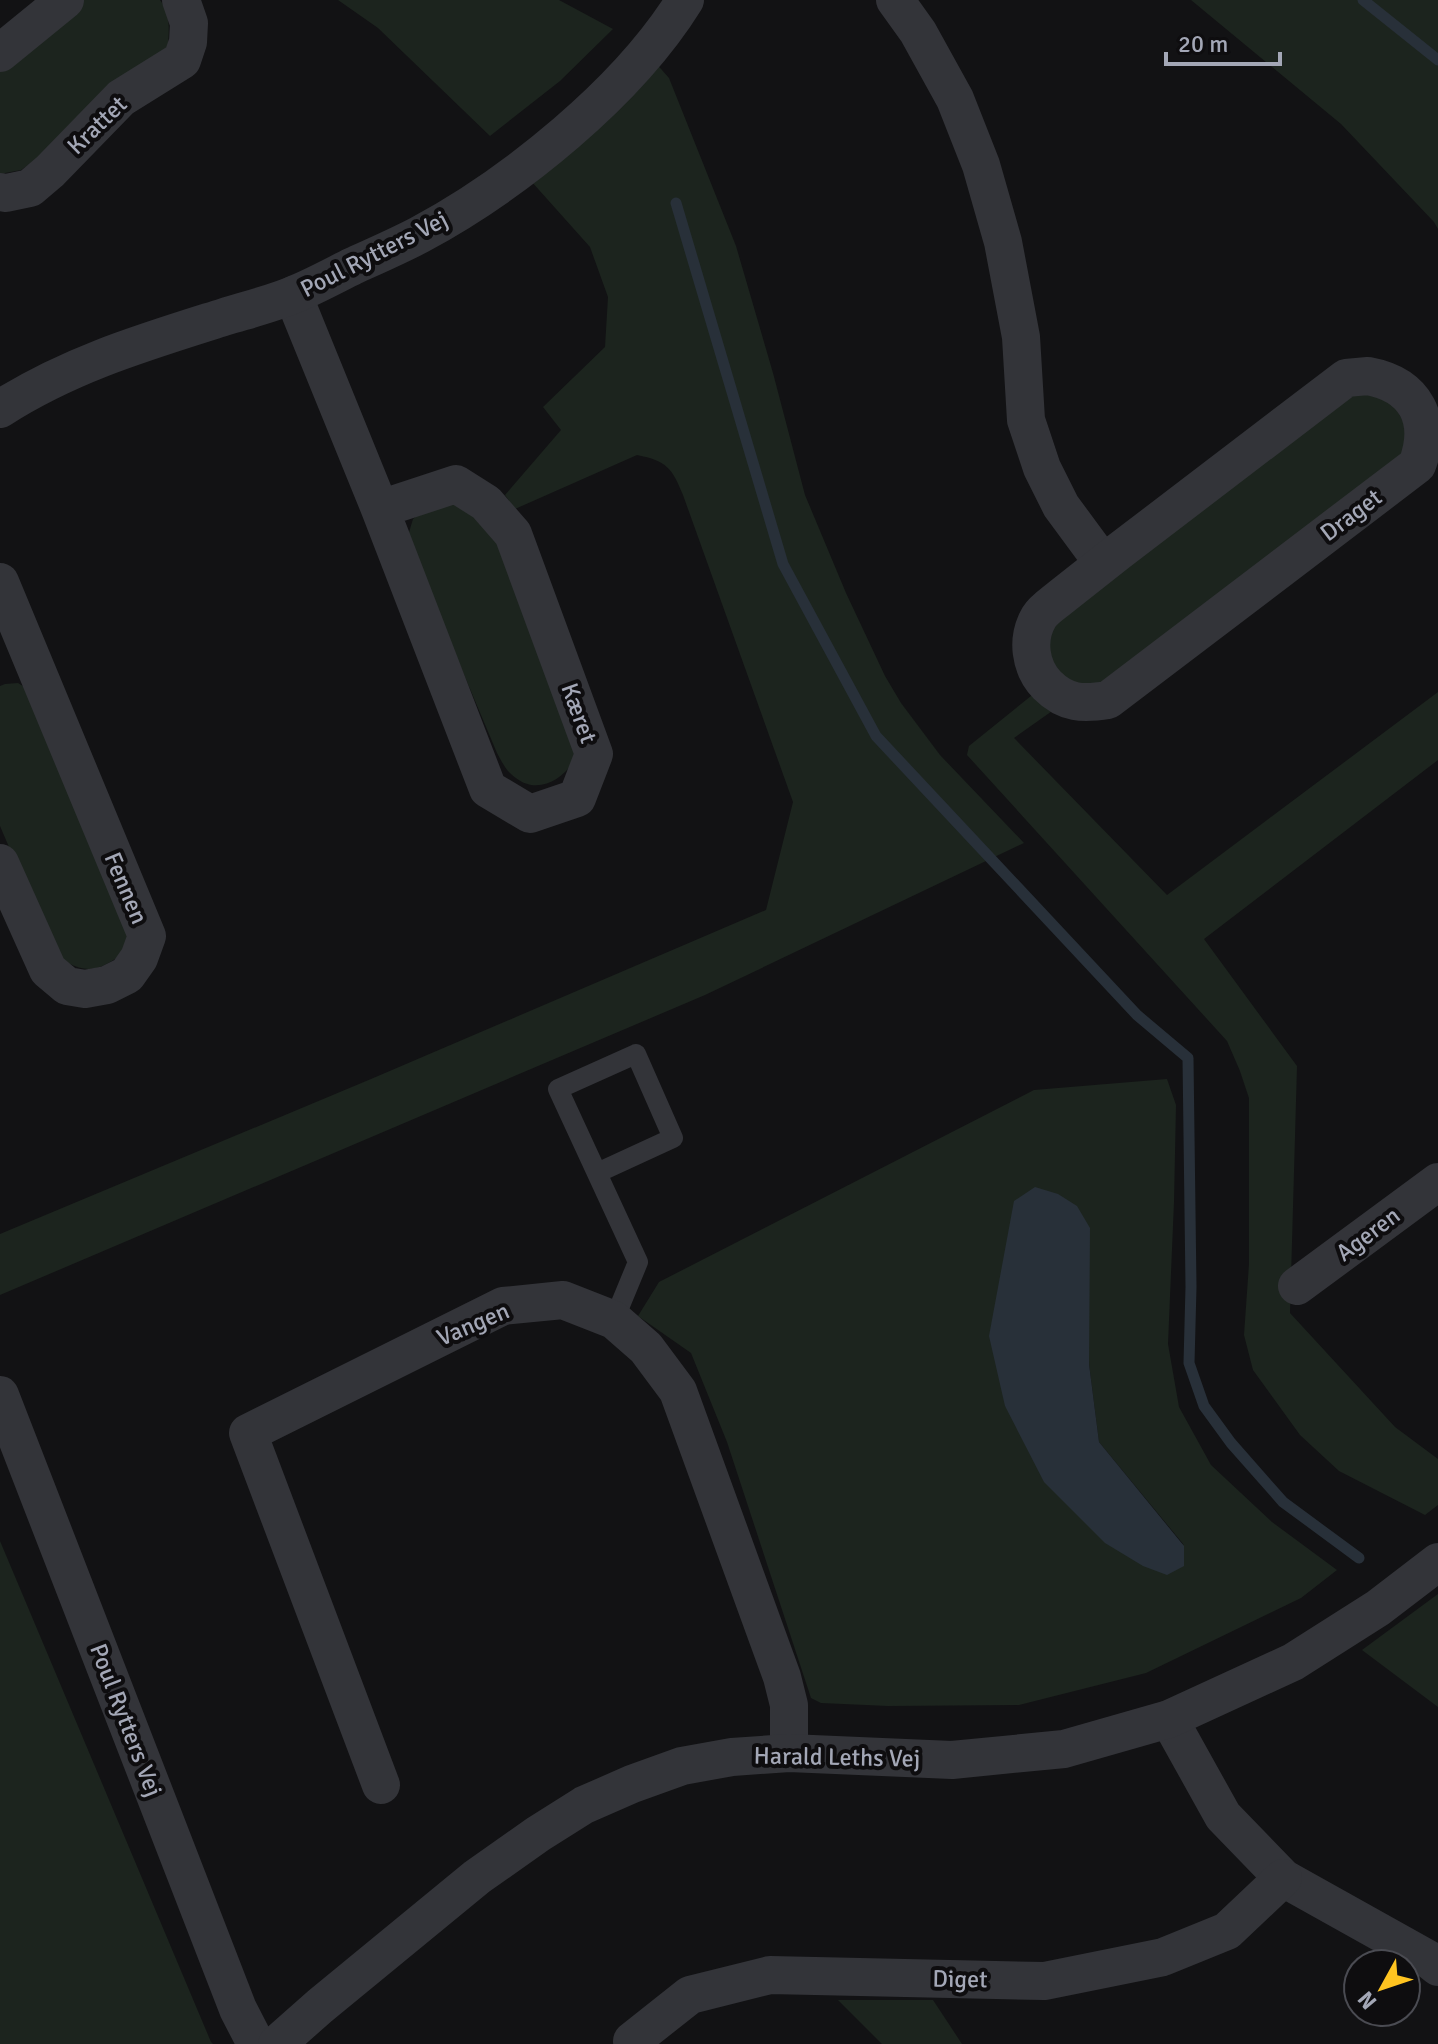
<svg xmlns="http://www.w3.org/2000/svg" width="1438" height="2044" viewBox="0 0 1438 2044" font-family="Signika,sans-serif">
<rect width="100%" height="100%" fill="#121214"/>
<!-- green -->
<g fill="#1c241e" fill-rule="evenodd">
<path d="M 81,0 L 160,0 C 171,15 169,30 168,47 L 44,154 L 21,170 L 0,174 L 0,72 Z"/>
<polygon points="338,0 559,0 613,29 560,81 490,136 378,28"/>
<polygon points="1191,0 1438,0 1438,229 1434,222 1341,124"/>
<path d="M 654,61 L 669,78 L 736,246 L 773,373 L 805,495 L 846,593 L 885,676 L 901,703 L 940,755 L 1024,843 L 705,995 L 0,1295 L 0,1234 L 371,1079 L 766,910 L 793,802 L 683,495 C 672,468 667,461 637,455 L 515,509 L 505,495 L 561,430 L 543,407 L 605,347 L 608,297 L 590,247 L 531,181 Z"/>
<polygon points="1360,388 1393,403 1409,432 1399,461 1110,678 1091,688 1072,685 1048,664 1044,627"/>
<path d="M 458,501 L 489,519 L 578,755 C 564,780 536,798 511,774 C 505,769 501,760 497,753 L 407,539 L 413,519 L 424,509 Z"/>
<path d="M 18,683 L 29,690 L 125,912 C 126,921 129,935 127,944 C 124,952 117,958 110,962 C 89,976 68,967 53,950 L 0,826 L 0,686 L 5,684 Z"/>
<polygon points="1036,692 1055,709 1014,738 1167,895 1438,692 1438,760 1204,939 1297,1066 1290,1313 1395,1427 1438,1459 1438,1505 1425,1515 1339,1471 1300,1435 1253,1370 1244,1335 1249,1264 1249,1098 1240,1071 1227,1041 967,755 969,746"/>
<path d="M 1167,1079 L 1176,1105 L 1174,1202 L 1168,1344 L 1179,1407 L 1211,1465 L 1272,1522 L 1337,1570 L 1301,1598 L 1146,1673 L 1019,1705 L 888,1706 L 821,1703 L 811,1698 L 727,1442 L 691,1353 L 638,1316 L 659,1282 L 1034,1090 ZM 1089,1364 L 1099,1442 L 1184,1545 L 1005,1406 Z"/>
<polygon points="0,1541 211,2042 213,2044 0,2044"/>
<polygon points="1438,1594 1438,1707 1362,1650"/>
<polygon points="838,2000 933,2000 962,2044 882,2044"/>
</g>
<!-- water -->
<polygon fill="#283039" points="1035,1187 1058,1194 1077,1206 1090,1228 1089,1364 1099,1442 1184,1546 1184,1566 1167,1575 1143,1566 1105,1543 1044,1482 1005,1406 989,1336 1014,1201"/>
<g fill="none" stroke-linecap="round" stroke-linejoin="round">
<!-- stream -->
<g stroke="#283039" stroke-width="11">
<polyline points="1363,0 1438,60"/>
<polyline points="676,203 783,564 876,736 1137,1015 1188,1058 1191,1287 1189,1363 1204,1406 1231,1443 1283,1502 1359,1558"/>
</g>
<!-- lane -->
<polyline stroke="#333439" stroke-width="20" points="597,1173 673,1138 636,1054 558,1089 638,1262 614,1320"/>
<!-- street -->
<g stroke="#333439" stroke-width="38">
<polyline points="895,0 918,32 955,99 981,165 1003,242 1021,337 1026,420 1042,468 1061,506 1103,563"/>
<polyline points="0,53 65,0"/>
<polyline points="0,192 6,193 30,188 50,171 121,98 182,60 188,42 189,23 181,0"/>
<polyline points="293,295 380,509 488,789 530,814 577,798 594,754 513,534 486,503 456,484 380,509"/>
<path d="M 1368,376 C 1416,385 1434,420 1417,465 L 1108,700 C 1083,704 1066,704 1047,685 C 1030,667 1026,639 1039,617 C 1044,609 1054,603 1061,597 C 1080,582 1099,567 1118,552 C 1194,494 1270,436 1346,378 Z"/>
<path d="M 0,409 C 70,364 145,342 224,317 C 247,310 271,304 293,295 C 313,287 333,276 353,266 C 375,256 398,246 419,235 C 514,184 628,92 685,0"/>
<polyline points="0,582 147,936 139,958 127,975 107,985 85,989 67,986 48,970 0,863"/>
<polyline points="1297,1286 1438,1182"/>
<polyline points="0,1395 238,2009 256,2044"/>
<polyline points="1169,1719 1223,1816 1283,1878 1428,1959 1438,1967"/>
<polyline points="381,1785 248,1433 503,1306 563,1300 614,1320 646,1348 678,1391 782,1677 789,1705 789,1753"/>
<polyline points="277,2044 320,2006 477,1877 538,1834 584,1805 632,1784 682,1766 732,1757 789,1753 952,1760 1064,1749 1169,1719 1293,1662 1378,1608 1438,1562"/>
<polyline points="635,2044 632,2041 690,1995 770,1975 1044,1981 1163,1957 1227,1931 1283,1878"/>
</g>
</g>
<g text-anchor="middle" stroke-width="8" stroke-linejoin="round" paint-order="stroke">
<!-- street labels -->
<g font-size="24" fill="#a3a7b6" stroke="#0e0d0f">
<text transform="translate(97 125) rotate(-44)" y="8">Krattet</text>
<text transform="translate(374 254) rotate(-27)" y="8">Poul Rytters Vej</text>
<text transform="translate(1351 515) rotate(-37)" y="8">Draget</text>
<text transform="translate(579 713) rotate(70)" y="8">Kæret</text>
<text transform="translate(126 888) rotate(67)" y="8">Fennen</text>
<text transform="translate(1368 1234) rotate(-37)" y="8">Ageren</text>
<text transform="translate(473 1324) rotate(-23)" y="8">Vangen</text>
<text transform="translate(126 1720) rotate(69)" y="8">Poul Rytters Vej</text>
<text transform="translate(837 1757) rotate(1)" y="8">Harald Leths Vej</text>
<text transform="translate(960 1979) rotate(1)" y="8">Diget</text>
</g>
</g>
<!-- north arrow -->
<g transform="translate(1382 1988) rotate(230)"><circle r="38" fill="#0e0d0f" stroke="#4a4b52" stroke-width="2"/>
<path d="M0-6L14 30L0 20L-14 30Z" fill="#ffc420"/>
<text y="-12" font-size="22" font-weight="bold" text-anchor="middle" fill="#a3a7b6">N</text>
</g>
<!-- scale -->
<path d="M1166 52v12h114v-12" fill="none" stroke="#a3a7b6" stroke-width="4"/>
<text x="1178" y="52" font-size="24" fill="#a3a7b6" stroke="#0e0d0f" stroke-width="6" paint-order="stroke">20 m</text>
</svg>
